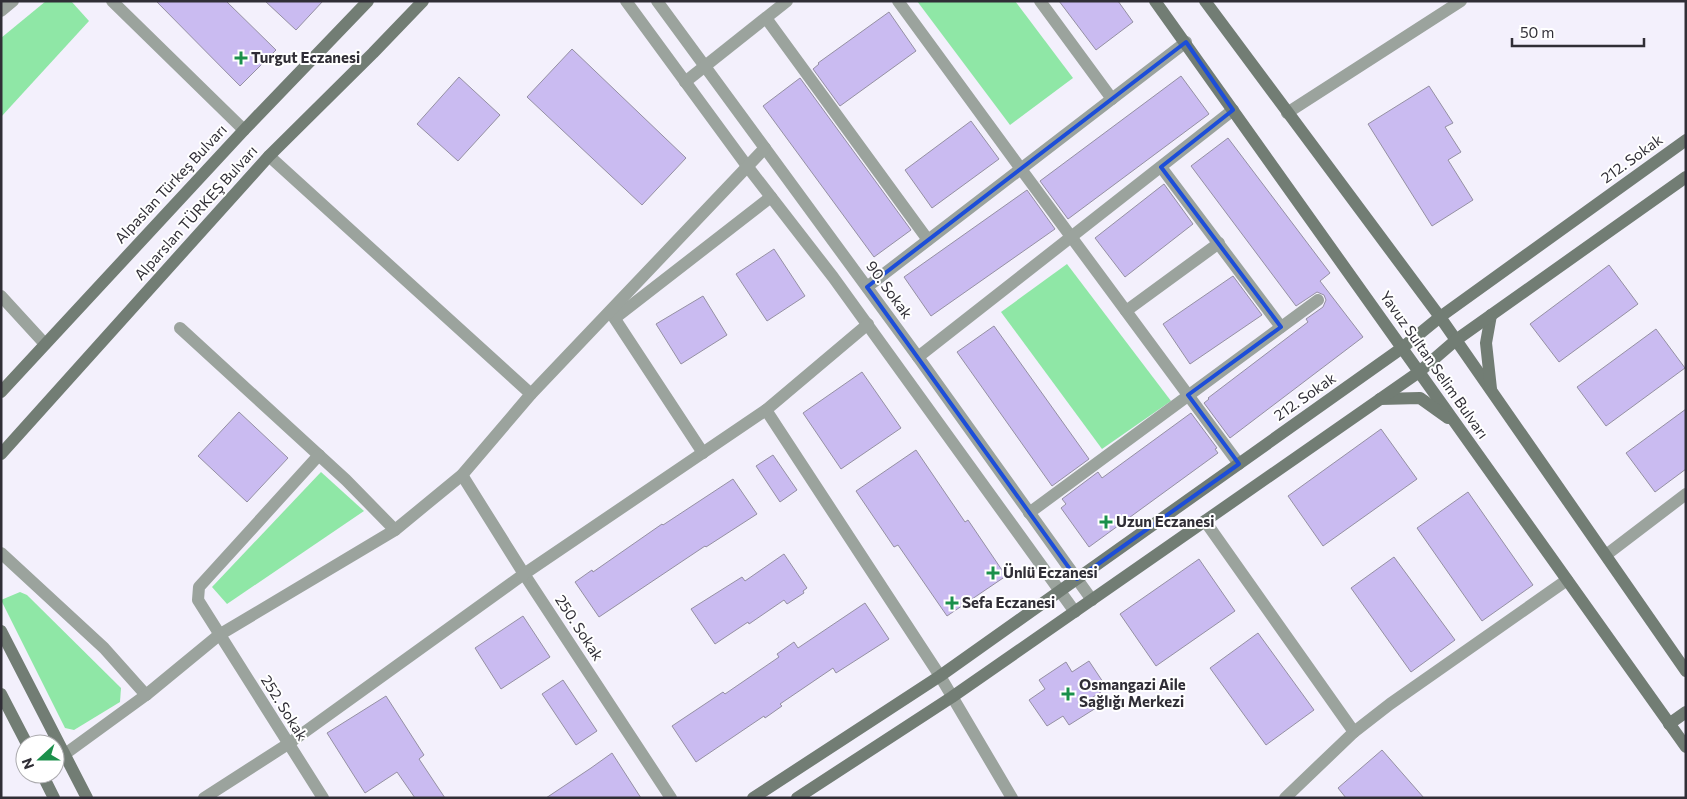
<svg xmlns="http://www.w3.org/2000/svg" width="1687" height="799" viewBox="0 0 1687 799" font-family="Commissioner,sans-serif">
<rect width="100%" height="100%" fill="#f3f0fc"/>
<!-- green -->
<g fill="#8fe7a6">
<polygon points="46,1 71,1 89,21 1,117 1,38"/>
<polygon points="917,1 1015,1 1073,78 1010,125"/>
<polygon points="1067,264 1171,401 1102,449 1001,312"/>
<polygon points="321,472 364,511 227,604 212,587"/>
<polygon points="20,592 27,595 121,688 120,702 74,730 65,728 1,600"/>
</g>
<!-- building -->
<g fill="#cabbf1" stroke="#9590a3">
<polygon points="156,1 226,1 276,50 240,86"/>
<polygon points="265,1 323,1 296,30"/>
<polygon points="1059,1 1118,1 1133,22 1096,50"/>
<polygon points="889,12 916,51 840,106 813,69 819,64 818,63"/>
<polygon points="572,49 686,158 642,205 527,97"/>
<polygon points="1181,76 1209,114 1068,219 1040,181"/>
<polygon points="459,77 500,115 458,161 417,124"/>
<polygon points="800,78 911,230 874,257 763,106"/>
<polygon points="1429,86 1453,123 1445,127 1461,152 1448,160 1473,200 1432,226 1368,124"/>
<polygon points="971,121 999,159 932,208 905,170"/>
<polygon points="1228,138 1330,273 1320,281 1363,337 1230,438 1204,403 1209,399 1208,398 1308,322 1306,319 1323,307 1326,300 1324,295 1317,292 1296,306 1191,166"/>
<polygon points="1164,184 1193,224 1125,277 1095,238"/>
<polygon points="1027,190 1055,229 931,316 904,277"/>
<polygon points="774,249 805,296 767,321 736,274"/>
<polygon points="1609,265 1638,304 1559,362 1530,324"/>
<polygon points="1233,276 1262,315 1190,364 1163,324"/>
<polygon points="703,296 727,335 681,364 656,324"/>
<polygon points="994,326 1089,459 1052,486 957,352"/>
<polygon points="1656,329 1685,368 1606,426 1577,387"/>
<polygon points="862,372 901,428 841,469 803,413"/>
<polygon points="1686,409 1686,469 1655,492 1626,453"/>
<polygon points="239,412 288,458 247,502 198,456"/>
<polygon points="1191,413 1217,448 1215,449 1218,453 1089,547 1061,508 1066,504 1062,499 1098,472 1102,478"/>
<polygon points="1381,429 1417,479 1323,546 1288,496"/>
<polygon points="916,450 965,522 968,520 1006,576 947,616 898,545 894,547 856,491"/>
<polygon points="773,455 797,490 780,502 756,466"/>
<polygon points="733,479 757,514 706,547 705,546 599,617 575,582 592,570 593,572 662,524 663,525"/>
<polygon points="1468,492 1533,585 1482,621 1417,528"/>
<polygon points="784,554 807,588 803,591 804,593 787,604 784,600 749,624 748,622 715,644 691,609 742,577 745,581"/>
<polygon points="1394,557 1455,640 1411,672 1351,588"/>
<polygon points="1199,559 1235,611 1156,666 1120,614"/>
<polygon points="865,603 889,639 836,673 833,668 780,704 782,706 765,718 764,716 696,762 672,726 723,692 725,694 779,657 777,654 794,642 798,648"/>
<polygon points="523,616 550,657 501,689 475,648"/>
<polygon points="1258,633 1314,710 1266,745 1210,668"/>
<polygon points="1089,661 1107,688 1090,699 1096,708 1069,725 1063,716 1047,726 1029,700 1045,689 1039,680 1066,662 1072,672"/>
<polygon points="563,680 597,731 576,745 542,694"/>
<polygon points="386,696 424,755 419,759 445,798 415,798 397,772 365,793 327,733"/>
<polygon points="1382,750 1424,798 1346,798 1338,788"/>
<polygon points="612,753 641,798 546,798 591,768"/>
</g>
<g fill="none" stroke-linecap="round" stroke-linejoin="round">
<!-- street -->
<g stroke="#9ba39d" stroke-width="12">
<polyline points="112,1 244,130"/>
<polyline points="626,1 747,166 833,277 1075,612"/>
<polyline points="657,1 918,357 1092,600"/>
<polyline points="898,1 1021,169 1239,464"/>
<polyline points="1040,1 1112,99"/>
<polyline points="1,11 13,1"/>
<polyline points="766,18 928,240"/>
<polyline points="685,82 787,1"/>
<polyline points="1287,113 1461,1"/>
<polyline points="269,156 531,394"/>
<polyline points="1161,167 1281,327"/>
<polyline points="867,287 1186,42"/>
<polyline points="1,296 45,344"/>
<polyline points="1126,311 1219,243"/>
<polyline points="611,313 703,453"/>
<polyline points="615,318 771,197"/>
<polyline points="180,328 346,480 395,530"/>
<polyline points="918,357 1233,110"/>
<polyline points="766,410 940,676 1012,798"/>
<polyline points="319,455 199,587 198,600 323,798"/>
<polyline points="462,475 524,574 671,798"/>
<polyline points="1029,513 1318,300"/>
<polyline points="1205,521 1354,732"/>
<polyline points="1,553 104,648 146,695"/>
<polyline points="1606,555 1686,494"/>
<polyline points="65,754 146,695 219,635 395,530 462,475 531,394 765,148"/>
<polyline points="204,798 288,744 524,574 766,410 868,324"/>
<polyline points="1285,798 1354,732 1390,704 1567,580"/>
</g>
<!-- secondary -->
<g stroke="#727d74" stroke-width="12">
<polyline points="1155,1 1686,747"/>
<polyline points="1205,1 1440,317 1686,671"/>
<polyline points="1491,389 1486,343 1491,315"/>
<polyline points="1,392 244,130 368,1"/>
<polyline points="1380,399 1420,398 1448,418"/>
<polyline points="1,454 269,156 373,53 423,1"/>
<polyline points="1,631 87,798"/>
<polyline points="1,694 27,744"/>
<polyline points="1669,724 1686,712"/>
<polyline points="42,774 54,798"/>
<polyline points="753,798 940,676 1402,348 1440,317 1686,140"/>
<polyline points="797,798 952,697 1419,372 1456,340 1686,177"/>
</g>
</g>
<!-- marked area -->
<path fill="none" stroke="#1d4ed8" stroke-width="4" stroke-linejoin="round" d="M 1186,42 L 1233,110 L 1161,167 L 1281,327 L 1188,395 L 1239,464 L 1077,579 L 867,287 Z"/>
<!-- markers -->
<g fill="#1b904b" stroke="#fff" stroke-width="2">
<path d="M238.5 50.5h5v5h5v5h-5v5h-5v-5h-5v-5h5z"/>
<path d="M1103.5 514.5h5v5h5v5h-5v5h-5v-5h-5v-5h5z"/>
<path d="M990.5 565.5h5v5h5v5h-5v5h-5v-5h-5v-5h5z"/>
<path d="M949.5 595.5h5v5h5v5h-5v5h-5v-5h-5v-5h5z"/>
<path d="M1065.5 686.5h5v5h5v5h-5v5h-5v-5h-5v-5h5z"/>
</g>
<g text-anchor="middle" stroke-width="4" stroke-linejoin="round" paint-order="stroke">
<!-- poi labels -->
<g font-size="15" font-weight="bold" fill="#302e36" stroke="#fff" text-anchor="start">
<text x="251" y="63">Turgut Eczanesi</text>
<text x="1116" y="527">Uzun Eczanesi</text>
<text x="1003" y="578">Ünlü Eczanesi</text>
<text x="962" y="608">Sefa Eczanesi</text>
<text x="1079" y="690">Osmangazi Aile<tspan x="1079" dy="17">Sağlığı Merkezi</tspan></text>
</g>
<!-- street labels -->
<g font-size="15" fill="#302e36" stroke="#fff">
<text transform="translate(1632 159) rotate(-36)" y="5">212. Sokak</text>
<text transform="translate(171 184) rotate(-47)" y="5">Alpaslan Türkeş Bulvarı</text>
<text transform="translate(196 213) rotate(-48)" y="5">Alparslan TÜRKEŞ Bulvarı</text>
<text transform="translate(889 290) rotate(54)" y="5">90. Sokak</text>
<text transform="translate(1434 365) rotate(55)" y="5">Yavuz Sultan Selim Bulvarı</text>
<text transform="translate(1305 397) rotate(-35)" y="5">212. Sokak</text>
<text transform="translate(579 628) rotate(57)" y="5">250. Sokak</text>
<text transform="translate(284 708) rotate(58)" y="5">252. Sokak</text>
</g>
</g>
<!-- border -->
<rect width="1687" height="799" fill="none" stroke="#302e36" stroke-width="5"/>
<!-- north arrow -->
<g transform="translate(40 759) rotate(249)"><circle r="24" fill="#ffffff" stroke="#acabaf"/>
<path d="M0-4L9 19L0 12L-9 19Z" fill="#1b904b"/>
<text y="-8" font-size="14" font-weight="bold" text-anchor="middle" fill="#302e36">N</text>
</g>
<!-- scale -->
<path d="M1512 38v8h132v-8" fill="none" stroke="#302e36" stroke-width="2.5"/>
<text x="1520" y="38" font-size="15" fill="#302e36" stroke="#ffffff" stroke-width="4" paint-order="stroke">50 m</text>
</svg>
